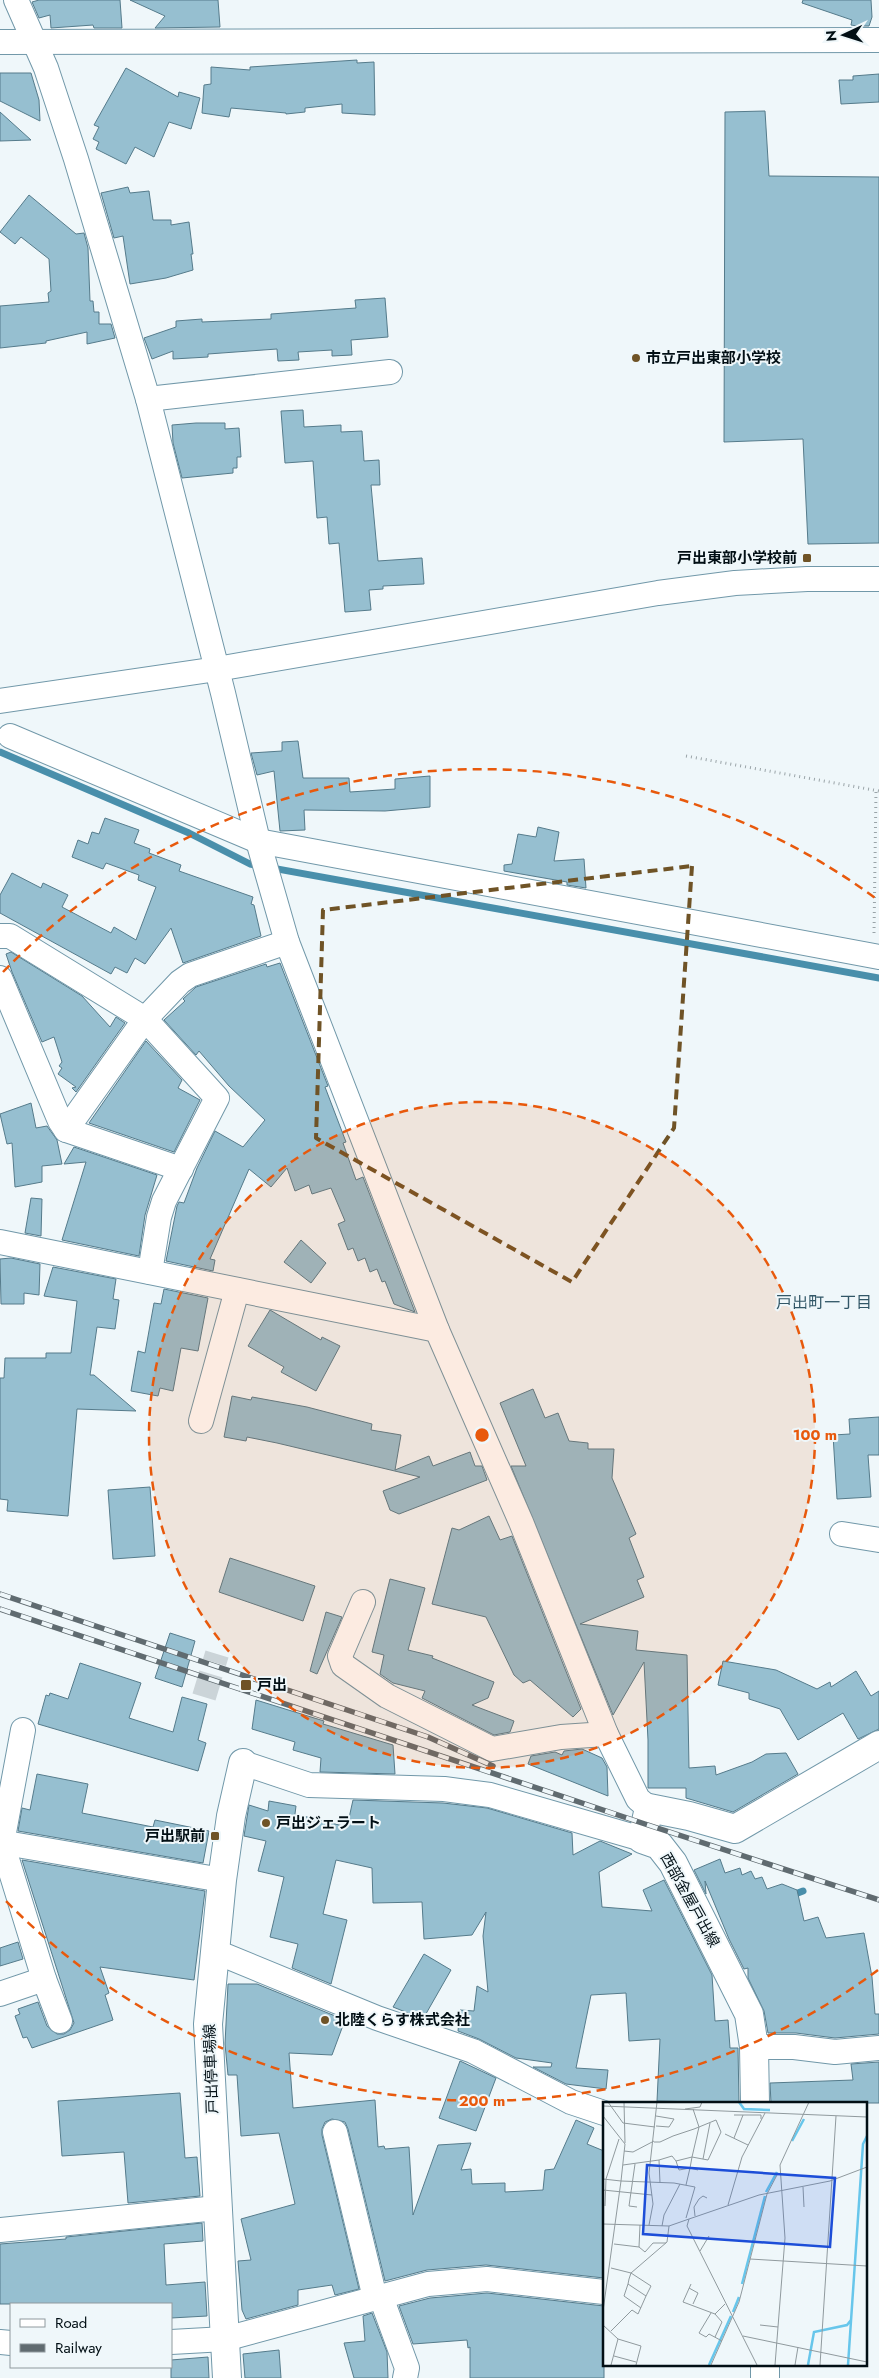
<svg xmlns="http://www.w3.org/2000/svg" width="879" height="2378" viewBox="0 0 879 2378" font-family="Jost,'Noto Sans JP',sans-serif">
<rect width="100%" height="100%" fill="#eff7fa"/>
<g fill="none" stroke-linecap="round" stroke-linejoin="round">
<!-- stream -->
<g stroke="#498fab" stroke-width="7">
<polyline points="0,752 189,833 250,864 879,978"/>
<polyline points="790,1896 803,1891"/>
</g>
</g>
<!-- building -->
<g fill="#96bfd0" stroke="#557b8b">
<polygon points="39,0 120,0 122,28 94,28 93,25 51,28 50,15 39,18 32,2"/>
<polygon points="130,0 218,0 220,27 155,28 165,16"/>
<polygon points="803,0 871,0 872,17 869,26 857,26 851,25 852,20 802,3"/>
<polygon points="357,60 357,63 374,62 375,115 342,113 342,104 305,108 305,112 286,114 286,113 231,108 229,117 202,113 204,85 211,84 211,67 250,70 250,67"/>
<polygon points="126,68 178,97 179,92 200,98 191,129 169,122 154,157 135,147 126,164 96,149 99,142 93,139 99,127 94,125"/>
<polygon points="0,73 31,73 39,100 40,121 0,101"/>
<polygon points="879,74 879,102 841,104 839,80 853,80 853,76"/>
<polygon points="765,111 769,176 879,177 879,543 808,544 803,439 724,442 725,112"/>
<polygon points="0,112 31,140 0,141"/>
<polygon points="128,187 130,193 149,191 153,220 171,220 171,225 189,222 193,254 191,254 193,270 166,278 130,284 123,236 114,238 101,193"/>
<polygon points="29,195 76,234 84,233 88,248 90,301 93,301 94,312 99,312 99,324 111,324 115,338 87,344 87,332 46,341 46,343 0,348 0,306 49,302 48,293 51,291 49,259 21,237 15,244 0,232"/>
<polygon points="385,298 388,337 351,340 352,355 332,356 332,350 298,352 299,360 278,361 277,349 208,354 208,357 173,359 173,351 152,359 144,338 176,327 176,321 202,319 202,322 271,319 271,314 356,308 355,300"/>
<polygon points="303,410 304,427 341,425 341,432 362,431 364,461 379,460 380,485 371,485 378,561 422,558 424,584 383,586 383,589 369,590 371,610 345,612 339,543 329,544 327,517 317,518 313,461 285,463 281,411"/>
<polygon points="196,423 225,423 225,429 239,428 241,457 237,457 237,468 233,468 233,473 182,478 173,443 172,425"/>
<polygon points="298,741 303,778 349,778 350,792 395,789 395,779 430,776 430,807 385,811 304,810 305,830 280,831 274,771 257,775 251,753 282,751 282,742"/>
<polygon points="105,818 139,830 134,843 150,849 149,853 181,865 179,871 253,897 251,904 254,905 261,936 183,963 171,928 145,964 135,958 127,973 115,967 111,974 0,913 0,895 12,873 41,888 43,883 68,895 62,907 111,933 114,927 136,940 156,887 138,880 139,875 106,863 103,869 72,857 78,840 88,844 92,832 99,834"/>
<polygon points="538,827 559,832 554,861 584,859 586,888 567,885 567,882 504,871 504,865 512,864 518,834 536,837"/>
<polygon points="11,952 82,996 110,1027 116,1017 125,1023 76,1092 72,1088 76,1087 58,1074 62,1068 59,1066 62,1062 54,1037 42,1042 12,972 6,954"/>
<polygon points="280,963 328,1086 325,1087 346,1142 343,1143 356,1180 363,1177 415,1312 394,1304 385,1281 382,1282 377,1269 370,1272 365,1258 358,1261 353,1248 348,1250 338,1224 345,1221 331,1188 312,1194 309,1185 295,1191 287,1168 271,1187 249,1169 210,1259 215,1260 213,1271 166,1261 177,1206 179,1202 184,1203 197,1168 215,1131 243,1147 265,1120 229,1086 199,1051 196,1055 164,1020 185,1001 183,999 196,987 266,964 267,967"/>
<polygon points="146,1041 182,1080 178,1088 200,1100 174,1152 89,1123"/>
<polygon points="31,1103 36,1128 47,1126 57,1140 62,1164 42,1166 42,1182 15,1187 12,1143 7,1144 0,1114"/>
<polygon points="74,1147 157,1175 145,1215 139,1256 62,1240 86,1162 64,1164"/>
<polygon points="31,1198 42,1199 41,1236 25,1233"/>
<polygon points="301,1240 326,1263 311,1283 284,1262"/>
<polygon points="11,1258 40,1264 39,1295 24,1293 24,1304 1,1304 0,1259"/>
<polygon points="53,1267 116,1279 113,1299 119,1300 115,1329 97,1327 90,1375 94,1375 136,1411 77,1409 68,1516 7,1511 8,1500 0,1499 0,1378 4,1378 5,1358 46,1358 46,1353 71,1353 77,1301 44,1296"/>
<polygon points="164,1289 208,1298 198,1351 181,1348 173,1391 160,1388 158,1396 131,1391 138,1351 145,1353 154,1303 161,1304"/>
<polygon points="270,1310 321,1340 322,1337 340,1346 316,1391 281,1372 284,1367 248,1346"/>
<polygon points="533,1389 545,1418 558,1413 569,1441 588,1443 588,1449 614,1449 612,1478 636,1534 629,1538 644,1577 637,1580 644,1597 580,1624 638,1631 636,1650 687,1655 689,1768 715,1766 716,1775 752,1762 766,1754 786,1753 798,1774 733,1812 686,1798 686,1788 648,1788 648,1740 644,1662 613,1715 511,1466 526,1466 500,1403"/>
<polygon points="232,1396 251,1400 252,1397 307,1407 372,1424 371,1430 401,1435 395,1470 429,1456 433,1466 470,1452 475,1466 482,1466 487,1480 399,1514 390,1510 383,1491 420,1477 277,1443 247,1437 246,1441 224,1437"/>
<polygon points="879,1417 879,1455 868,1455 871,1497 837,1499 833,1435 850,1434 849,1419"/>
<polygon points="150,1487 155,1556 113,1559 108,1490"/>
<polygon points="489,1516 500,1540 512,1536 581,1709 573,1717 530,1680 523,1683 514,1675 486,1617 432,1604 452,1528 459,1530"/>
<polygon points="230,1558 315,1586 303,1621 219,1592"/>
<polygon points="390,1579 425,1588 408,1650 433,1656 432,1658 494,1682 488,1698 472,1705 514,1721 510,1732 494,1735 422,1698 425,1691 393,1683 380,1674 384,1655 372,1652"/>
<polygon points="326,1612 342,1617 317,1674 310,1671"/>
<polygon points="170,1633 195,1641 182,1687 155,1678"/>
<polygon points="723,1661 776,1670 817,1689 830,1682 831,1687 856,1671 871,1696 879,1691 879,1729 858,1739 843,1713 798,1740 780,1709 749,1699 749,1693 718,1685"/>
<polygon points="80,1663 141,1683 129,1718 173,1732 182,1697 207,1704 198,1740 206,1743 198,1771 38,1724 46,1695 49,1696 50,1693 68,1699"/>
<polygon points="256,1700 324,1721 323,1724 393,1745 395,1774 320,1772 321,1758 293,1750 295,1742 252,1729"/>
<polygon points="582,1749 602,1758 607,1767 608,1796 528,1764 531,1756 555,1752 562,1755 564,1751"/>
<polygon points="37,1774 88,1784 82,1813 153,1827 155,1820 209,1831 203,1863 18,1831 22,1808 30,1810"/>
<polygon points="353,1800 443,1803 487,1808 572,1833 573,1855 600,1841 632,1854 599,1872 602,1907 652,1911 643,1890 664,1880 712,1975 715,2021 728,2020 730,2048 738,2048 739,2103 657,2101 660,2039 629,2041 626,1993 591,1995 576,2068 608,2070 606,2089 566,2084 533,2067 551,2067 552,2063 516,2058 479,2039 458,2031 460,2010 474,2011 477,1986 488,1992 483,1936 486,1912 472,1935 424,1939 422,1902 373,1903 372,1868 336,1860 323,1914 347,1920 331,1984 292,1968 298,1944 270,1937 284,1877 258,1871 266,1841 244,1836 249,1805 268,1811 269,1801 296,1806 295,1814 347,1827"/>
<polygon points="720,1859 725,1873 740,1868 742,1875 751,1871 755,1879 762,1877 767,1889 782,1884 797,1890 804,1921 818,1917 826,1938 864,1933 872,1977 875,2014 879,2014 879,2034 835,2038 796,2033 768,2033 764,2011 748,1978 748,1968 744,1969 729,1939 705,1881 706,1894 694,1870"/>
<polygon points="22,1860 205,1891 194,1980 100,1967 109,1993 105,1995 113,2020 32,2048 27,2037 23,2038 15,2016 20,2014 18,2009 38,2002 47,2026 57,2034 64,2034 70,2030 74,2023"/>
<polygon points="18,1942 23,1959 0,1966 0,1948"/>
<polygon points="424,1954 451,1970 423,2019 393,2007"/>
<polygon points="228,1984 257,1984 345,2020 332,2055 289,2053 293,2108 375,2100 378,2147 384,2146 385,2149 409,2147 413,2215 438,2145 471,2143 461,2170 471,2169 472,2184 505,2183 505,2192 543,2190 545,2170 554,2169 576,2120 594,2128 587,2144 604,2151 604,2278 486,2265 427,2270 385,2281 348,2129 345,2122 332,2119 325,2122 322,2129 322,2135 359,2289 335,2295 332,2285 298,2290 298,2305 246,2319 242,2310 238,2261 251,2260 241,2219 295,2204 279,2133 241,2136 237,2075 228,2075 225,2044"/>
<polygon points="460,2061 496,2078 476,2131 439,2118"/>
<polygon points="879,2062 879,2103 771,2103 770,2083 853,2080 851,2064"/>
<polygon points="180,2093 185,2158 197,2157 200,2196 128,2203 124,2152 62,2156 58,2101"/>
<polygon points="202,2223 203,2241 164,2244 166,2285 205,2282 207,2316 171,2318 171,2304 0,2304 0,2244 66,2239 66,2237"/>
<polygon points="487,2293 604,2306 604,2378 470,2378 470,2347 468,2348 467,2340 413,2344 399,2306 430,2298"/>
<polygon points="372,2313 387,2352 388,2378 354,2378 344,2343 365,2341 363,2316"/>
<polygon points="279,2350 281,2378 245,2378 243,2354"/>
<polygon points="208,2357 209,2378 171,2378 171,2360"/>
</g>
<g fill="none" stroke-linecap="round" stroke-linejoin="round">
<!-- minor-tunnel -->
<polyline stroke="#cbd4d8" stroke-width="24" stroke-dasharray="24 12" stroke-linecap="butt" points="204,1697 217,1654"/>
<!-- minor casing -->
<g stroke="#7198a9" stroke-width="26">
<g id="minor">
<polyline points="16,0 46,68 76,159 148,399 223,693 258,841 287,942 437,1330 521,1522 606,1734 638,1799 649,1808"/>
<polyline points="0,42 879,40"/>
<polyline points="148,399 390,372"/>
<polyline points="0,701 217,669 658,593 735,583 807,579 879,579"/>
<polyline points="10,736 258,841 879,957"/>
<polyline points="0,936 10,936 145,1019 217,1098 164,1201 159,1217 150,1272"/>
<polyline points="0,978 60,1121 66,1130 181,1169"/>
<polyline points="66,1130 145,1019 180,982 190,975 287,942"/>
<polyline points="0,1242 437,1330"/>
<polyline points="201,1421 237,1290"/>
<polyline points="842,1534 879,1540"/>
<polyline points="363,1602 340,1656 343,1665 387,1696 492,1749 561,1737 606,1734"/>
<polyline points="243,1763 309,1785 444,1789 490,1795 642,1839"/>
<polyline points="0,1842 222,1880"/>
<polyline points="214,1951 377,2018 473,2051 571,2102 604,2113"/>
<polyline points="44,1979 60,2021"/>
<polyline points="0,1994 44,1979 2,1843 23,1730"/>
<polyline points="754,2047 794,2047 835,2052 879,2048"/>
<polyline points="335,2132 375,2298"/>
<polyline points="0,2230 217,2208"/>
<polyline points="381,2297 407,2368 405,2378"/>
<polyline points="0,2342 11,2343"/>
<polyline points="171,2342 225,2339 428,2284 487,2279 604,2292"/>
</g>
</g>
<!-- major casing -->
<g stroke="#7198a9" stroke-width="30">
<g id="major">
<polyline points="755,2103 754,2047 749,2014 673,1863 659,1845 642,1839 649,1808 689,1816 735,1829 879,1745"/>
<polyline points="765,2364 765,2378"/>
<polyline points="227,2378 208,2024 222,1880 231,1816 243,1763"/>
</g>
</g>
<!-- path -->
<g stroke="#9aa4a8" stroke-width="3" stroke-dasharray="1 4" stroke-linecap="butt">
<polyline points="686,756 879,791"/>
<polyline points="874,933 876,790"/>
</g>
<!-- minor -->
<use href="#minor" stroke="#fff" stroke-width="24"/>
<!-- major -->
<use href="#major" stroke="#fff" stroke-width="28"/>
<!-- rail casing -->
<g stroke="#606b70" stroke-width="5.5">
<g id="rail">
<polyline points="0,1594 428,1737 493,1766"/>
<polyline points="0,1609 645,1824 879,1900"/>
</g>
</g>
<!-- rail -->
<use href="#rail" stroke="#eff7fa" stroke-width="4" stroke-dasharray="11" stroke-linecap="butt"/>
</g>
<!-- marked area -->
<path fill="none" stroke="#6f5326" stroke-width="4" stroke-dasharray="10 6" stroke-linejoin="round" d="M 692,866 L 674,1128 L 572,1282 L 316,1138 L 323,910 Z"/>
<!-- distance rings -->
<circle cx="482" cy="1435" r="333" fill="#e8590c" fill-opacity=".12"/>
<g fill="none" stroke="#e8590c" stroke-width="2.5" stroke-dasharray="9 6">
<circle cx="482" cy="1435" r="333"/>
<path d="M878 1970A666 666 0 0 1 3 1898M3 972A666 666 0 0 1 878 900"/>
</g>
<!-- markers -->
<g fill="#6f5326" stroke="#eff7fa" stroke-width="2">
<circle cx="636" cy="358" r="5"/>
<rect x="802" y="553" width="10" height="10" rx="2.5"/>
<rect x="240" y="1679" width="12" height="12" rx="2.5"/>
<circle cx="266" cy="1823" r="5"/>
<rect x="210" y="1831" width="10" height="10" rx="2.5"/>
<circle cx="325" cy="2020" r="5"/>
</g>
<g text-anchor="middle" stroke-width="4" stroke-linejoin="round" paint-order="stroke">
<!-- poi labels -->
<g font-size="15" font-weight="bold" fill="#020f15" stroke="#eff7fa" text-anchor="start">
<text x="646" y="363">市立戸出東部小学校</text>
<text x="797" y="563" text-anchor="end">戸出東部小学校前</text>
<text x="257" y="1690">戸出</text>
<text x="276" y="1828">戸出ジェラート</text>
<text x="205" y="1841" text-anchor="end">戸出駅前</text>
<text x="335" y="2025">北陸くらす株式会社</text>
</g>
<!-- street labels -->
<g font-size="15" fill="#020f15" stroke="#eff7fa">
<text transform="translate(690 1900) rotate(61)" y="5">西部金屋戸出線</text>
<text transform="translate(211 2069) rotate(-92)" y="5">戸出停車場線</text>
</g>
<!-- neighbourhood labels -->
<g font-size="16" fill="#325767" stroke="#eff7fa">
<text x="824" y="1308">戸出町一丁目</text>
</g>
</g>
<!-- overview -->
<g transform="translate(603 2102)">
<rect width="264" height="264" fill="#eff7fa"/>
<path fill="none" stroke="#67c6eb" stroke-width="2.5" d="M 136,0 L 141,7 L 167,8M 189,39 L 201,17M 163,90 L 174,70M 139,182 L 162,94M 130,210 L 136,195M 106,263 L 128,214M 205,263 L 211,230 L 244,223 L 248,218M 245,263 L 260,42 L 264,34"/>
<path fill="none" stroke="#909a9e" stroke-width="1" d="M 5,0 L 20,21 L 52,25M 21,0 L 22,41M 0,4 L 264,15M 82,7 L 97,5 L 99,0M 131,13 L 158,13 L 158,17M 0,14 L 22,42 L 18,79 L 71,81 L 92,85M 53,24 L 66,25 L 71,17 L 53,14M 122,32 L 145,43M 131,36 L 140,13M 51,40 L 57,40 L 70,34 L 91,27 L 96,25 L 113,18 L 118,30 L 105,58 L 89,55 L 96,25 L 90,7M 21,49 L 30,50 L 51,39M 100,57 L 107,21M 56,58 L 69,54 L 73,59M 32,62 L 26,104 L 34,105M 20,63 L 56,58 L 57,81M 0,77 L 18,79 L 0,209M 83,83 L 87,66 L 89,55 L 73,59 L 76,68 L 87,66 L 95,68M 200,85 L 201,105M 0,88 L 49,93M 125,103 L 139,55 L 162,11M 2,104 L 3,77 L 16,37M 92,114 L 91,105 L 96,97 L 100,94 L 104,96M 83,116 L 92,85M 86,117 L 156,93 L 227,79 L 264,65M 0,122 L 66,124 L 86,117 L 84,124 L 154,263M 46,123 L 50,102 L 46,71 L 54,0M 59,124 L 61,113 L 77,82M 11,142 L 36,145 L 42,150 L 50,141 L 63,141M 36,145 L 37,123M 97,149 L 106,134M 147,157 L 264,164M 8,166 L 28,171 L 48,184 L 43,194 L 25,182 L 26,177 L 28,171 L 64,140 L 66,124M 25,182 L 21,194 L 38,206M 88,182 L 80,200 L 112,212 L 122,202M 86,186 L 95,191 L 90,202M 108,211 L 96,231 L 103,235 L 106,232 L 119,239M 0,223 L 15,237 L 38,244 L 33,263M 157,223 L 175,225M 8,229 L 29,208 L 35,212 L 43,194M 140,234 L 264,260M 112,235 L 119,220 L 112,212M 11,254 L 33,260M 8,263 L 15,237M 108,263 L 136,200 L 164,92 L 174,73M 172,263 L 182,136 L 177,63 L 206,0M 192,263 L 195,245M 217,263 L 233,14"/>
<path fill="#1d4ed8" fill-opacity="0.15" stroke="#1d4ed8" stroke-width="2.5" d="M 44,63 L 232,76 L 227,145 L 40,132 Z"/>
<rect width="264" height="264" fill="none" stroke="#020f15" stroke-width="2.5"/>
</g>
<circle cx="482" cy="1435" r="8" fill="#e8590c" stroke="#eff7fa" stroke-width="2.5"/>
<g font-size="15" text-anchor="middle" font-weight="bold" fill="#e8590c" stroke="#eff7fa" stroke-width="4" stroke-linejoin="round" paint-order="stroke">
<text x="815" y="1440">100 m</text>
<text x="482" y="2106">200 m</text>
</g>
<!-- legend -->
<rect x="10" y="2303" width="162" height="65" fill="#eff7fa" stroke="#909a9e"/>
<rect x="20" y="2319" width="25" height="8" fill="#ffffff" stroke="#909a9e"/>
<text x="55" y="2328" font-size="15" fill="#020f15">Road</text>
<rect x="20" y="2344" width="25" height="8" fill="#606b70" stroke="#909a9e"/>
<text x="55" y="2353" font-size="15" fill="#020f15">Railway</text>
<!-- north arrow -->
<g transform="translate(844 35) rotate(266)" stroke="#eff7fa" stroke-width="4" paint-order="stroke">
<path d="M0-4L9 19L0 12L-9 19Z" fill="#020f15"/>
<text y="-8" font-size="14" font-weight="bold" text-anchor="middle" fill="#020f15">N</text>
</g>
</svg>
